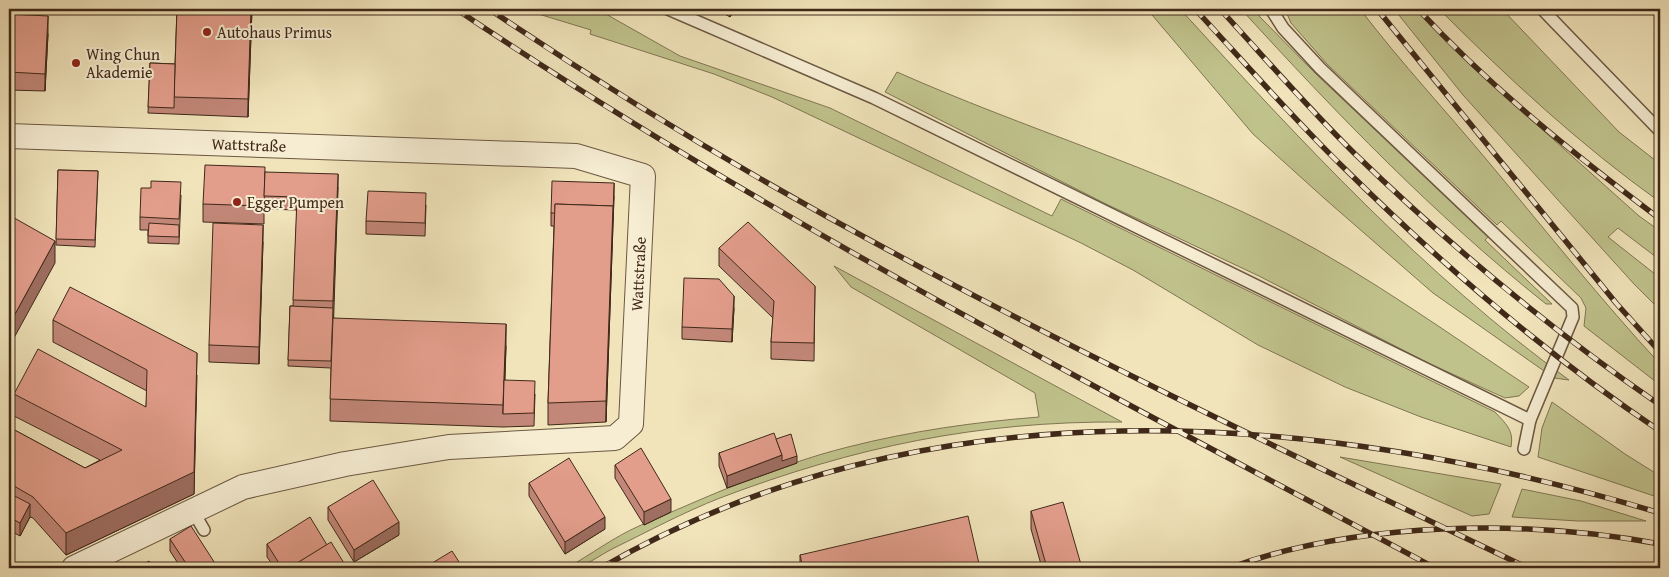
<svg xmlns="http://www.w3.org/2000/svg" width="1669" height="577" viewBox="0 0 1669 577" font-family="'Gentium Book Plus',serif">
<rect width="100%" height="100%" fill="#f1e4bb"/>
<filter id="stains"><feTurbulence type="fractalNoise" baseFrequency=".004" numOctaves="4"/><feColorMatrix values="0 0 0 0 .2 0 0 0 0 .09 0 0 0 0 .02 0 0 0 .5 -.17"/></filter>
<radialGradient id="worn" r=".72"><stop offset=".6" stop-color="#630" stop-opacity="0"/><stop offset="1" stop-color="#630" stop-opacity=".3"/></radialGradient>
<!-- green -->
<g fill="#c0c28c" stroke="#807652">
<path d="M 522,9 L 597,9 L 680,56 L 830,108 L 1052,216 L 1061,199 L 1495,412 C 1506,424 1514,430 1511,447 L 1421,417 L 1345,387 L 1258,345 L 1133,270 L 1081,243 L 772,97 L 714,74 L 590,34 L 591,30 Z"/>
<path d="M 1147,9 L 1180,9 C 1301,141 1423,274 1569,380 L 1554,378 L 1433,293 L 1325,199 L 1253,134 Z"/>
<path d="M 1241,9 L 1255,9 L 1260,17 L 1316,74 L 1488,237 L 1485,240 L 1552,304 L 1546,304 C 1433,214 1337,114 1241,9 Z"/>
<path d="M 1285,9 L 1360,9 C 1401,63 1448,113 1491,165 C 1547,232 1601,300 1660,364 L 1660,385 L 1584,326 L 1586,308 L 1581,298 L 1501,221 L 1497,225 L 1327,64 L 1291,23 Z"/>
<polygon points="1394,9 1415,9 1470,65 1639,216 1660,231 1660,260 1618,228 1608,237 1660,278 1660,310 1634,284 1463,95"/>
<path d="M 1439,9 L 1502,9 L 1619,132 L 1660,164 L 1660,202 C 1580,145 1508,78 1439,9 Z"/>
<path d="M 897,72 C 1025,129 1161,169 1286,233 C 1370,277 1449,334 1529,387 L 1519,396 L 1505,398 L 1428,363 L 1259,276 L 1106,204 L 885,92 Z"/>
<path d="M 834,266 L 1122,422 C 978,421 854,447 720,498 C 684,512 649,531 614,548 C 598,556 585,568 567,568 C 590,555 614,537 639,526 C 707,497 776,465 848,447 C 911,431 975,422 1039,417 L 1035,393 L 851,287 Z"/>
<polygon points="1552,402 1625,454 1660,476 1660,498 1538,457 1542,428"/>
<polygon points="1340,457 1501,484 1489,514 1472,516"/>
<polygon points="1522,489 1581,501 1646,521 1578,521 1512,517"/>
</g>
<g fill="none" stroke-linecap="round" stroke-linejoin="round">
<!-- service casing -->
<g stroke="#6c5842" stroke-width="14">
<g id="service">
<polyline points="668,9 874,98 1530,420"/>
<polyline points="1271,9 1283,28 1320,68 1572,308 1573,317 1530,420 1524,449"/>
<polyline points="1542,9 1660,131"/>
<polyline points="193,511 204,530"/>
</g>
</g>
<!-- minor casing -->
<g stroke="#6c5842" stroke-width="26">
<g id="minor">
<path id="s1" d="M 9,136 L 576,156 L 643,176 L 631,424 L 615,438 L 449,447 L 345,464 L 243,487 L 74,568"/>
</g>
</g>
<!-- service -->
<use href="#service" stroke="#f6edd3" stroke-width="11"/>
<!-- minor -->
<use href="#minor" stroke="#f6edd3" stroke-width="24"/>
<!-- rail casing -->
<g stroke="#402919" stroke-width="5.5">
<g id="rail">
<path d="M 456,9 C 768,219 1104,391 1435,568"/>
<path d="M 489,9 C 618,96 752,177 890,251 C 1099,364 1314,465 1528,568"/>
<path d="M 1195,9 C 1243,61 1291,116 1342,166 C 1438,261 1548,356 1660,431"/>
<path d="M 1220,9 C 1264,57 1307,107 1354,153 C 1450,246 1550,329 1660,405"/>
<polyline points="1377,9 1616,303 1660,352"/>
<path d="M 1418,9 C 1491,88 1575,155 1660,219"/>
<path d="M 601,568 C 925,380 1314,409 1660,513"/>
<path d="M 1229,568 C 1359,521 1525,519 1660,544"/>
</g>
</g>
<!-- rail -->
<use href="#rail" stroke="#f6edd3" stroke-width="4" stroke-dasharray="11" stroke-linecap="butt"/>
</g>
<!-- wall -->
<g fill="#c28778" stroke="#402919">
<polygon points="177,9 252,9 248,117 148,113 150,63 175,64"/>
<polygon points="716,9 735,9 730,17"/>
<polygon points="9,14 48,34 45,91 9,90"/>
<polygon points="58,170 98,171 95,247 56,245"/>
<polygon points="265,172 338,187 333,318 506,346 505,380 535,394 534,426 503,427 330,421 331,368 288,366 290,306 293,306 297,210 264,209 264,207 264,224 203,222 203,204"/>
<polygon points="181,195 179,244 148,243 148,230 140,230 140,217"/>
<polygon points="614,196 606,422 548,425 548,403 554,226 551,226 551,213"/>
<polygon points="426,205 425,236 366,234 366,221"/>
<polygon points="263,242 259,364 209,362 209,345"/>
<polygon points="719,248 815,286 814,361 771,359 771,342 773,318 719,266"/>
<polygon points="734,308 732,342 682,339 682,327"/>
<polygon points="53,320 197,375 194,494 66,555 33,518 30,517 20,536 9,530 9,427 85,468 100,460 14,416 14,394 146,407 147,391 53,342"/>
<polygon points="776,439 797,463 727,488 719,466 719,453"/>
<polygon points="615,465 671,512 644,525 615,478"/>
<polygon points="529,483 605,529 565,554 529,496"/>
<polygon points="328,507 399,535 354,562 328,520"/>
<polygon points="1031,511 1082,568 1042,568 1031,529"/>
<polygon points="170,539 218,568 181,568 170,551"/>
<polygon points="267,544 327,545 347,568 275,568 267,557"/>
<polygon points="800,555 980,568 800,568"/>
</g>
<!-- shaded-wall -->
<g fill="#9e6e61" stroke="#402919">
<polygon points="251,9 252,9 248,117 248,99"/>
<polygon points="730,9 735,9 730,17"/>
<polygon points="48,16 48,34 45,91 45,74"/>
<polygon points="338,174 338,187 332,368 333,301"/>
<polygon points="614,183 614,196 606,422 606,401"/>
<polygon points="263,225 263,242 259,364 259,347"/>
<polygon points="55,241 55,263 9,347 9,325"/>
<polygon points="734,296 734,308 732,342 732,329"/>
<polygon points="506,324 506,346 503,414"/>
<polygon points="197,353 194,494 66,555 66,533"/>
<polygon points="782,455 797,456 797,463 727,488 727,476"/>
<polygon points="671,499 671,512 644,525 644,512"/>
<polygon points="30,504 30,517 20,536 20,523"/>
<polygon points="605,517 605,529 565,554 565,542"/>
<polygon points="399,522 399,535 354,562 354,550"/>
</g>
<!-- building -->
<g fill="#e29d8b" stroke="#402919">
<polygon points="177,9 251,9 248,99 174,97"/>
<polygon points="9,14 48,16 45,74 9,72"/>
<polygon points="150,63 175,64 174,108 148,107"/>
<polygon points="205,165 265,167 264,206 203,204"/>
<polygon points="58,170 98,171 95,240 56,239"/>
<polygon points="265,172 338,174 333,301 293,300 297,197 264,196"/>
<polygon points="151,181 181,182 179,219 140,217 141,188 151,188"/>
<polygon points="552,181 614,183 613,215 613,206 555,204 555,213 551,213"/>
<polygon points="368,191 426,193 425,223 366,221"/>
<polygon points="555,204 613,206 606,401 548,403"/>
<polygon points="9,215 55,241 9,325"/>
<polygon points="748,222 815,286 814,343 771,342 774,301 719,248"/>
<polygon points="149,223 179,225 179,237 148,236"/>
<polygon points="213,223 263,225 259,347 209,345"/>
<polygon points="684,278 719,279 734,296 732,329 682,327"/>
<polygon points="70,287 197,353 194,472 66,533 33,497 9,483 9,427 85,468 122,450 14,394 38,349 146,407 147,370 53,320"/>
<polygon points="290,306 333,308 331,361 288,360"/>
<polygon points="333,318 506,324 503,405 330,399"/>
<polygon points="504,380 535,381 534,413 503,414"/>
<polygon points="774,433 782,455 727,476 719,453"/>
<polygon points="791,434 797,456 782,461 782,455 776,439"/>
<polygon points="641,448 671,499 644,512 615,465"/>
<polygon points="569,458 605,517 565,542 529,483"/>
<polygon points="373,480 399,522 354,550 328,507"/>
<polygon points="9,493 30,504 20,523 9,517"/>
<polygon points="1063,502 1082,568 1047,568 1031,511"/>
<polygon points="968,516 980,568 803,568 800,555"/>
<polygon points="310,517 327,545 289,568 282,568 267,544"/>
<polygon points="191,526 218,568 189,568 170,539"/>
<polygon points="331,542 347,568 289,568"/>
<polygon points="452,551 463,568 424,568"/>
<polygon points="149,561 153,568 137,568"/>
</g>
<!-- markers -->
<g fill="#8f2418" stroke="#f6edd3" stroke-width="2">
<circle cx="207" cy="32" r="5"/>
<circle cx="76" cy="63" r="5"/>
<circle cx="237" cy="202" r="5"/>
</g>
<g text-anchor="middle" stroke-width="4" stroke-linejoin="round" paint-order="stroke">
<!-- poi labels -->
<g font-size="16" fill="#402919" stroke="#f6edd3" text-anchor="start">
<text x="217" y="38">Autohaus Primus</text>
<text x="86" y="60">Wing Chun<tspan x="86" dy="18">Akademie</tspan></text>
<text x="247" y="208">Egger Pumpen</text>
</g>
<!-- street labels -->
<g font-size="16" fill="#402919" stroke="#f6edd3">
<text dy="6" stroke="none"><textPath href="#s1" startOffset="240">Wattstraße</textPath></text>
<text transform="translate(638 274) rotate(-87)" y="6">Wattstraße</text>
</g>
</g>
<!-- margin -->
<rect width="1669" height="577" fill="none" stroke="#f1e4bb" stroke-width="30"/>
<rect x="10" y="10" width="1649" height="557" fill="none" stroke="#402919" stroke-width="2.5"/>
<rect x="15" y="15" width="1639" height="547" fill="none" stroke="#402919"/>
<rect width="100%" height="100%" filter="url(#stains)"/>
<rect width="100%" height="100%" fill="url(#worn)"/>
</svg>
